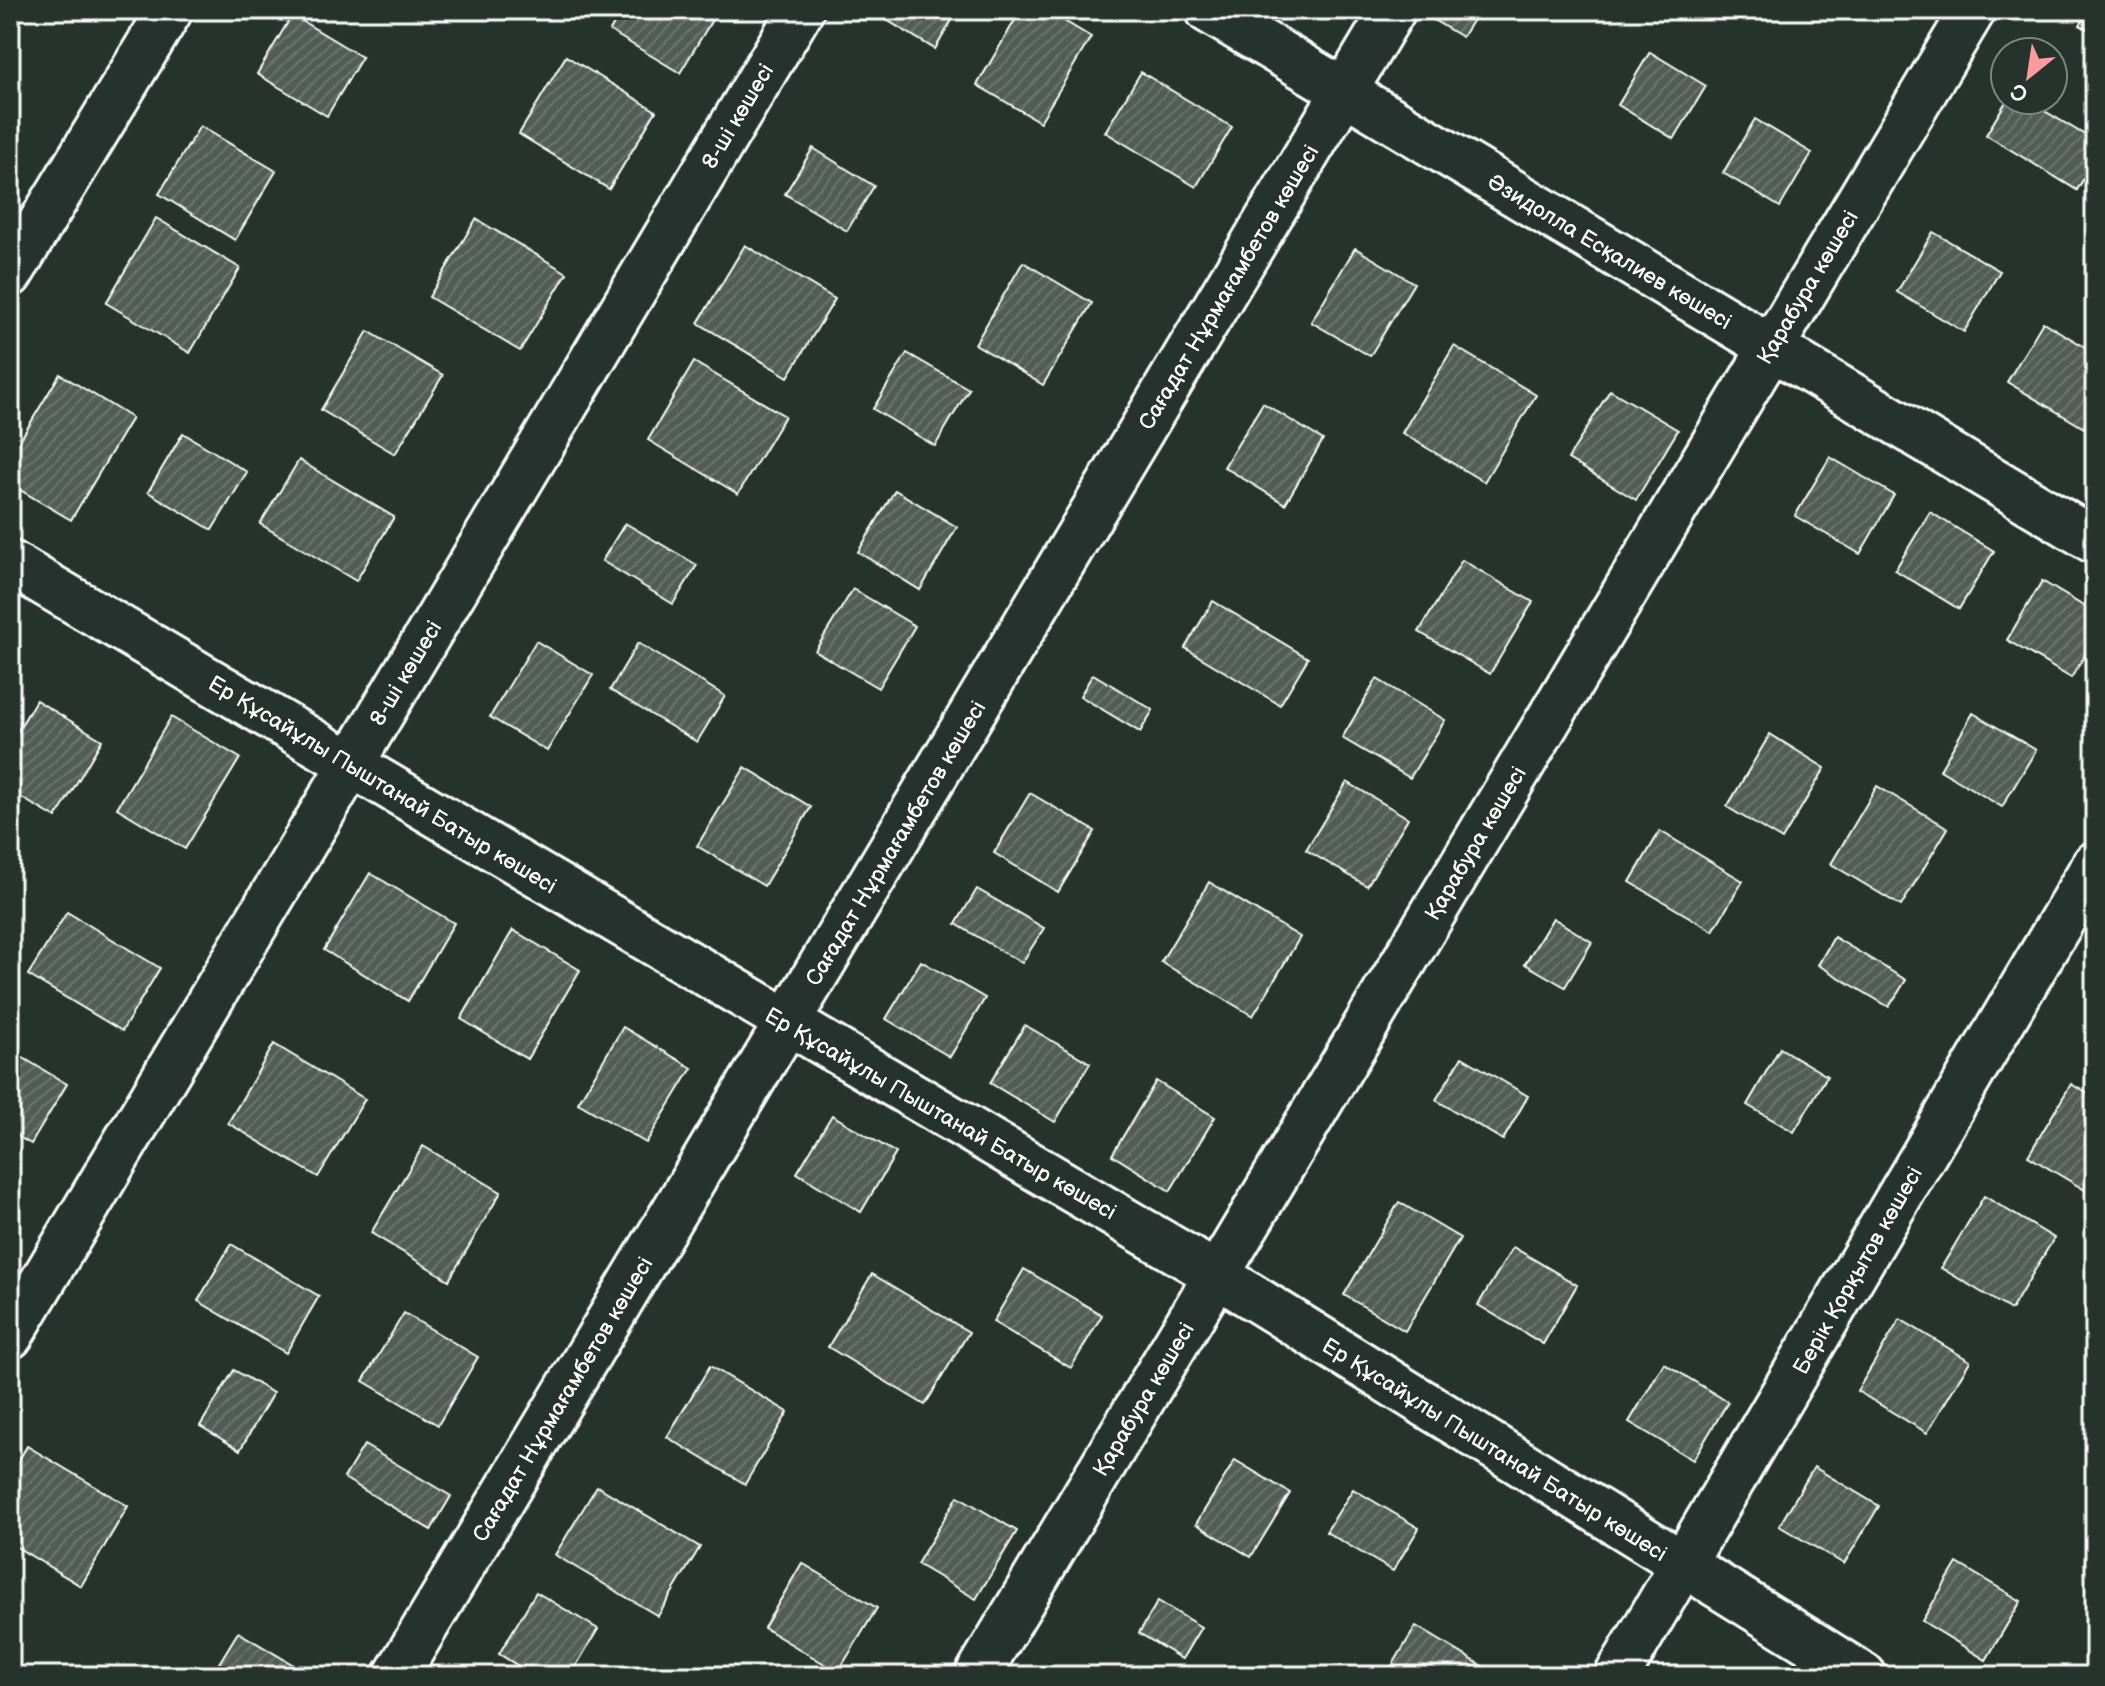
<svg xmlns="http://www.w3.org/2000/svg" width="2105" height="1686" viewBox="0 0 2105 1686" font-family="'Balsamiq Sans',sans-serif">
<defs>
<pattern id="building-hatch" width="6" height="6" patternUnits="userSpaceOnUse" patternTransform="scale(2)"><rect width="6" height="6" fill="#515c57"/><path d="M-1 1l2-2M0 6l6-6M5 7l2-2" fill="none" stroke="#6b7470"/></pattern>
</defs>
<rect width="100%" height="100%" fill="#26332d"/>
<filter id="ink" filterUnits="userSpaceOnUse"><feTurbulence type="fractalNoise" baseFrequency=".0125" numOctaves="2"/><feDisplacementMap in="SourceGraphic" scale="16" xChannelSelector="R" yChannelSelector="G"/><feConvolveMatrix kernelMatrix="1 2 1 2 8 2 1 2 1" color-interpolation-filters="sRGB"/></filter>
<g filter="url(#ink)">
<!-- building -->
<g fill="url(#building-hatch)" stroke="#fff" stroke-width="2">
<polygon points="622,10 718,10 680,73 610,31"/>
<polygon points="870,10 958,10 935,49"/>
<polygon points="1021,10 1046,10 1091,37 1040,122 977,85"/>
<polygon points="1428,10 1479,10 1462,37 1425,15"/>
<polygon points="2089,10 2095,10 2095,33 2080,25"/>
<polygon points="292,15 362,57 327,116 257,74"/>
<polygon points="1650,52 1706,86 1674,139 1618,105"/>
<polygon points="566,56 656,111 609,189 519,134"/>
<polygon points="1141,72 1232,127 1196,187 1105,132"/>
<polygon points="2007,100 2026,100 2095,141 2095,159 2077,190 1986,135"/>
<polygon points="1755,119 1812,153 1780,207 1723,173"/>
<polygon points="200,126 276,171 235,240 159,194"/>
<polygon points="813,148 874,186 847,231 785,194"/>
<polygon points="156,218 240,268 190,353 106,303"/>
<polygon points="476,219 567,273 520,351 429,297"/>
<polygon points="1933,232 2000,271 1964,332 1897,292"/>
<polygon points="745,245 835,299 788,377 698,323"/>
<polygon points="1355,248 1414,283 1370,356 1311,322"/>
<polygon points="1023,262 1092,303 1043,385 975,344"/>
<polygon points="2043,322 2095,353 2095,410 2084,428 2007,382"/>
<polygon points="368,331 443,375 395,454 321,410"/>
<polygon points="1454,346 1536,395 1484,482 1402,433"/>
<polygon points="907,353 969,389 935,446 873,409"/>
<polygon points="694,362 785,416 738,494 648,440"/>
<polygon points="60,374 132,418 71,520 10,484 10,457"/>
<polygon points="1610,390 1678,430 1636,500 1568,459"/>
<polygon points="1263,403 1323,440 1285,504 1224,467"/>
<polygon points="183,433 247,472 212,530 148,492"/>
<polygon points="1830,457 1894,495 1860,554 1795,516"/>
<polygon points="299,460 394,517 356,581 260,524"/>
<polygon points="895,490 957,527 920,590 858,552"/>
<polygon points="1930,512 1994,551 1959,609 1895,570"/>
<polygon points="625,523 697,565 673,604 602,561"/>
<polygon points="1462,560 1533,602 1490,674 1419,632"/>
<polygon points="2042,581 2095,613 2095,639 2071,678 2007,640"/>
<polygon points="853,589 915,626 878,688 815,651"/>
<polygon points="1213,601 1308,658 1280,705 1185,648"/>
<polygon points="536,641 593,675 547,751 490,717"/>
<polygon points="638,643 725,696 697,742 610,690"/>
<polygon points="1093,674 1153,710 1140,732 1080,696"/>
<polygon points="1377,679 1445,720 1410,778 1342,738"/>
<polygon points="36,700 102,740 56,818 10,791 10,744"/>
<polygon points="1973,713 2036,750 2002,807 1940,770"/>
<polygon points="171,717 240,758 185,849 117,808"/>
<polygon points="1770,734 1825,768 1782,840 1727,807"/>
<polygon points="745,767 811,807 764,886 697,846"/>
<polygon points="1347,782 1408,818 1367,886 1306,850"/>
<polygon points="1877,786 1948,828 1901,906 1831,864"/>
<polygon points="1030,793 1095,831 1058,892 994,853"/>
<polygon points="1660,831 1743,881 1713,931 1630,882"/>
<polygon points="370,873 454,923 408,1001 324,950"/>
<polygon points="1209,882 1300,937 1253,1016 1161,962"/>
<polygon points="977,889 1044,928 1022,963 956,924"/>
<polygon points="67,912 160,968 122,1031 28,975"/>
<polygon points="1553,918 1592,942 1565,987 1525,964"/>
<polygon points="513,930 580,970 527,1059 461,1019"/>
<polygon points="1834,937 1906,980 1889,1007 1818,965"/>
<polygon points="921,961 985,998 950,1057 886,1019"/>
<polygon points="1025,1025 1090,1063 1055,1122 990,1083"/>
<polygon points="623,1027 692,1068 646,1143 578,1103"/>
<polygon points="274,1044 365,1099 318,1177 228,1123"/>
<polygon points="1780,1048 1827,1076 1794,1132 1747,1105"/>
<polygon points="10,1050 67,1084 31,1144 10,1132"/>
<polygon points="1462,1057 1528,1096 1503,1140 1436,1100"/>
<polygon points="1156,1081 1215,1117 1170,1191 1112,1155"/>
<polygon points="2071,1084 2095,1098 2095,1196 2028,1156"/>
<polygon points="832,1115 896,1153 861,1212 797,1173"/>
<polygon points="423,1146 501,1192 449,1280 371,1233"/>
<polygon points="1984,1196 2054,1238 2011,1310 1941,1268"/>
<polygon points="1399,1202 1460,1238 1405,1331 1344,1295"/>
<polygon points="231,1244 319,1296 286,1353 198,1301"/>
<polygon points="1513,1247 1577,1285 1543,1344 1478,1305"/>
<polygon points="1024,1269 1102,1315 1071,1368 993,1322"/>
<polygon points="872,1274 969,1332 925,1405 828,1347"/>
<polygon points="404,1313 478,1357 438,1425 363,1381"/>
<polygon points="1900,1319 1970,1361 1927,1433 1857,1391"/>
<polygon points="1664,1363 1728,1402 1693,1460 1629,1422"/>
<polygon points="710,1366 788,1412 745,1484 667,1437"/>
<polygon points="234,1370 273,1393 240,1450 200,1426"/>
<polygon points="364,1445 451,1496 431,1530 344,1478"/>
<polygon points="27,1446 128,1506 81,1586 10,1543 10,1475"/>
<polygon points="1235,1460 1290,1493 1251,1557 1196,1524"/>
<polygon points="1814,1467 1879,1506 1844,1564 1779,1526"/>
<polygon points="597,1486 700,1547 658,1616 555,1555"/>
<polygon points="1353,1489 1419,1528 1393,1571 1326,1532"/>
<polygon points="958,1496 1017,1531 976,1599 917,1564"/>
<polygon points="802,1563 877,1608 838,1672 764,1628"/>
<polygon points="1957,1563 2021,1601 1986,1660 1922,1621"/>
<polygon points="536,1592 598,1629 570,1676 535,1676 499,1654"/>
<polygon points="1158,1601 1201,1627 1182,1659 1139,1633"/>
<polygon points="1416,1626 1499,1676 1386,1676"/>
<polygon points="238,1632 312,1676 236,1676 218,1665"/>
</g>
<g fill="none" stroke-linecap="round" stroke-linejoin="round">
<!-- minor casing -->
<g stroke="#fff" stroke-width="50">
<g id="minor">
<polyline points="1208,10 2095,541"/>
<polyline points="10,274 170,10"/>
<polyline points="10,563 1217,1275 1864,1676"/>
<polyline points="10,1336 801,10"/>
<polyline points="396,1676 1393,10"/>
<polyline points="977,1676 1973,10"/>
<polyline points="1617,1676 2095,864"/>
</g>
</g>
<!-- minor -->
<use href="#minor" stroke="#26332d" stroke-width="44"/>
</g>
</g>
<g text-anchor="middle" stroke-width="6" stroke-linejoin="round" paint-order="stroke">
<!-- street labels -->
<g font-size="22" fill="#fff" stroke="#26332d">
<text transform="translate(737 116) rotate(-59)" y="8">8-шi көшесi</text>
<text transform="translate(1610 251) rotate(31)" y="8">Әзидолла Есқалиев көшесі</text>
<text transform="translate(1228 287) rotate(-59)" y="8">Сағадат Нұрмағамбетов көшесі</text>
<text transform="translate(1807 287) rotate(-59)" y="8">Қарабура көшесі</text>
<text transform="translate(405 673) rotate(-59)" y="8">8-шi көшесi</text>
<text transform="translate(383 784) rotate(31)" y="8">Ер Құсайұлы Пыштанай Батыр көшесі</text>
<text transform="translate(895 843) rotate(-59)" y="8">Сағадат Нұрмағамбетов көшесі</text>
<text transform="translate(1475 843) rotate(-59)" y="8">Қарабура көшесі</text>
<text transform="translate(941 1113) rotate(30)" y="8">Ер Құсайұлы Пыштанай Батыр көшесі</text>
<text transform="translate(1857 1270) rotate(-60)" y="8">Берік Қорқытов көшесі</text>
<text transform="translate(562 1399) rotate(-59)" y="8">Сағадат Нұрмағамбетов көшесі</text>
<text transform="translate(1143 1399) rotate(-59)" y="8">Қарабура көшесі</text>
<text transform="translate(1495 1449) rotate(32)" y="8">Ер Құсайұлы Пыштанай Батыр көшесі</text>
</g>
</g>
<!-- margin -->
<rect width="2105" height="1686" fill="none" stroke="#26332d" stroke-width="40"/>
<rect x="20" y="20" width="2065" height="1646" fill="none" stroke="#fff" stroke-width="3" filter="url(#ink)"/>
<!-- north arrow -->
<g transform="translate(2029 76) rotate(210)"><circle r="38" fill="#26332d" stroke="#7d8581" stroke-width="2"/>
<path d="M0-6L14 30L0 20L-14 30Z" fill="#ff9aa2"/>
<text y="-12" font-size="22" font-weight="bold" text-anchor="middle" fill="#ffffff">С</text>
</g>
</svg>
